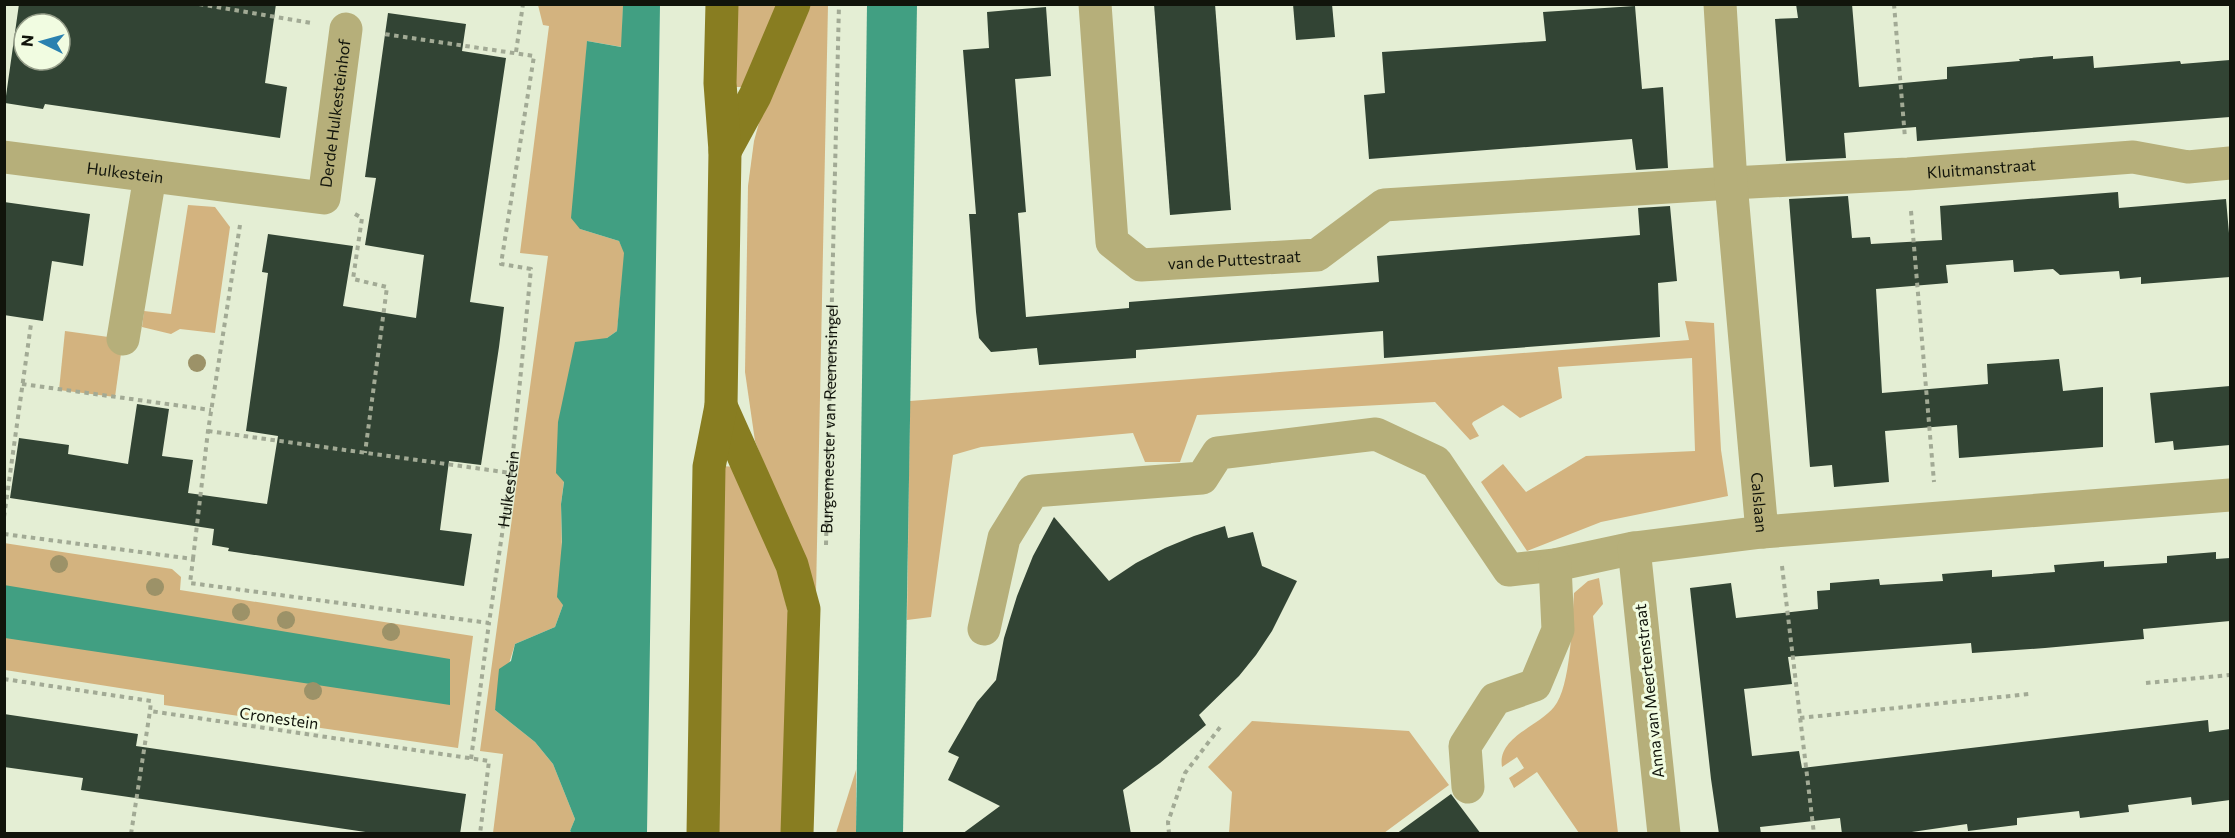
<svg xmlns="http://www.w3.org/2000/svg" width="2235" height="838" viewBox="0 0 2235 838" font-family="Commissioner,sans-serif">
<rect width="100%" height="100%" fill="#e4eed4"/>
<!-- green -->
<g fill="#d3b37f">
<polygon points="538,5 623,5 622,47 587,41 580,229 619,241 625,253 617,331 607,338 564,481 561,504 563,605 555,627 515,644 495,710 535,742 553,764 575,819 570,831 572,833 493,833 503,754 480,751 548,256 520,253 549,26 543,25"/>
<polygon points="730,5 782,5 746,87 728,87"/>
<polygon points="807,5 828,5 816,593 755,441 745,372 748,186 754,141 760,119"/>
<polygon points="188,205 215,207 230,227 215,333 180,329 171,334 142,327 144,311 171,314"/>
<polygon points="1685,321 1714,323 1721,450 1728,496 1601,522 1527,551 1481,482 1503,464 1526,492 1586,456 1695,451 1692,358 1558,367 1562,398 1520,418 1503,405 1473,422 1472,424 1479,436 1470,440 1435,402 1197,415 1180,462 1145,462 1133,433 981,447 953,455 931,617 907,620 910,401 1689,340"/>
<polygon points="65,331 123,339 115,397 59,390"/>
<polygon points="721,466 738,467 773,546 788,613 782,833 716,834"/>
<polygon points="4,543 172,569 181,577 180,590 473,636 458,748 164,705 164,695 5,670"/>
<path d="M 1599,578 L 1603,604 L 1593,616 L 1618,833 L 1579,833 L 1537,772 L 1514,788 L 1509,778 L 1524,768 L 1517,757 L 1502,767 C 1497,737 1538,727 1554,707 C 1571,687 1572,621 1574,593 L 1588,581 Z"/>
<polygon points="1252,721 1409,731 1449,785 1384,833 1229,833 1232,792 1208,767"/>
<polygon points="856,770 856,833 836,833"/>
</g>
<!-- water -->
<g fill="#419f82">
<polygon points="623,5 660,5 647,833 572,833 570,831 575,819 553,764 535,742 495,710 499,669 511,661 515,644 555,627 563,605 557,597 562,542 561,504 564,482 556,473 558,422 575,342 607,338 617,331 624,253 619,241 580,229 571,218 587,41 621,47"/>
<polygon points="867,5 917,5 903,834 856,833"/>
<polygon points="4,585 450,659 450,705 5,638"/>
</g>
<!-- building -->
<g fill="#324434" fill-rule="evenodd">
<path d="M 19,4 L 276,4 L 265,83 L 287,87 L 280,138 L 45,104 L 43,109 L 5,103 ZM 24,24 L 60,24 L 60,60 L 24,60 Z"/>
<polygon points="1154,4 1215,4 1231,210 1170,215"/>
<polygon points="1293,4 1332,4 1335,37 1296,40"/>
<polygon points="1796,4 1852,4 1859,87 1947,79 1947,67 2020,61 2019,59 2053,56 2053,59 2093,56 2094,68 2180,61 2181,64 2230,60 2230,117 1917,141 1916,127 1844,133 1846,158 1786,161 1775,19 1798,18"/>
<polygon points="1635,6 1642,89 1663,87 1668,168 1636,170 1632,139 1369,159 1364,95 1385,93 1382,52 1546,41 1543,12"/>
<polygon points="1046,7 1051,76 1015,79 1026,212 1018,213 1026,317 1129,308 1129,302 1379,282 1377,256 1640,235 1638,208 1670,206 1677,281 1658,283 1660,337 1384,358 1383,331 1136,350 1136,358 1039,365 1037,348 991,352 979,338 976,312 969,214 976,214 963,50 989,48 987,12"/>
<polygon points="388,13 466,24 462,51 506,58 470,302 504,307 499,347 481,465 449,461 440,530 472,534 464,586 228,551 229,548 212,545 214,529 10,498 19,438 69,445 68,454 128,464 137,404 169,409 162,456 193,460 188,493 267,504 278,436 246,431 268,273 262,272 268,234 353,246 343,306 416,318 424,255 365,245 376,178 365,177"/>
<polygon points="2118,192 2119,208 2226,199 2229,233 2230,232 2230,277 2141,284 2141,277 2120,279 2119,271 2060,275 2053,269 2014,272 2013,260 1946,265 1948,283 1876,289 1882,393 1988,384 1987,364 2059,359 2063,391 2103,387 2103,447 1959,458 1957,425 1885,431 1889,482 1834,487 1832,465 1810,467 1789,199 1848,196 1852,238 1870,237 1871,244 1942,240 1940,206"/>
<polygon points="4,202 90,214 83,266 52,261 43,321 4,315"/>
<polygon points="2230,386 2230,445 2174,450 2173,441 2155,443 2150,393"/>
<polygon points="1054,517 1109,581 1136,563 1165,548 1194,536 1225,526 1228,538 1253,532 1262,566 1297,581 1272,631 1256,655 1239,676 1199,715 1206,725 1160,763 1123,790 1131,834 962,834 1000,806 948,780 959,757 948,752 977,702 996,680 1004,638 1017,596 1033,556"/>
<polygon points="2216,552 2216,559 2230,558 2230,621 2143,629 2144,639 2045,648 1972,653 1971,643 1788,657 1792,684 1744,689 1752,756 1799,751 1802,768 2208,720 2209,732 2230,729 2230,800 2192,805 2191,797 2128,805 2129,812 2080,818 2079,811 2017,818 2017,825 1968,831 1967,824 1898,834 1842,834 1840,818 1760,827 1761,834 1719,834 1711,779 1690,588 1731,583 1736,618 1818,609 1817,591 1830,590 1830,583 1879,579 1880,585 1943,581 1942,574 1992,570 1992,577 2055,572 2054,565 2104,561 2104,567 2167,563 2167,556"/>
<polygon points="4,714 138,734 136,746 466,794 460,834 379,834 81,790 83,778 4,767"/>
<polygon points="1451,794 1481,834 1396,834"/>
</g>
<g fill="none" stroke-linecap="round" stroke-linejoin="round">
<!-- path -->
<g stroke="#a2aa95" stroke-width="4" stroke-dasharray="4.5 4.5" stroke-linecap="butt">
<polyline points="199,4 311,23"/>
<polyline points="1894,4 1905,138"/>
<polyline points="516,52 523,4"/>
<polyline points="1911,211 1934,482"/>
<polyline points="355,214 362,218 353,279 387,287 365,453"/>
<polyline points="22,384 211,410"/>
<polyline points="208,431 511,473"/>
<polyline points="4,517 31,324"/>
<path id="s1" d="M 4,534 L 193,559 L 190,583 L 489,623 L 511,473 L 531,269 L 501,264 L 534,56 L 384,34"/>
<path id="s2" d="M 826,545 L 839,4"/>
<polyline points="193,559 208,431 240,225"/>
<polyline points="1782,566 1814,834"/>
<polyline points="4,679 151,701 150,711 489,761 480,834"/>
<polyline points="2146,683 2230,675"/>
<polyline points="1800,718 2029,694"/>
<polyline points="471,759 489,623"/>
<polyline points="131,834 150,711"/>
<polyline points="1169,834 1168,822 1185,773 1221,726"/>
</g>
<!-- minor -->
<g stroke="#b6af7a" stroke-width="33">
<path id="s3" d="M 1095,4 L 1112,242 L 1141,265 L 1317,255 L 1384,205 L 1731,183 L 1908,174 L 2133,157 L 2188,167 L 2230,163"/>
<path id="s4" d="M 1720,4 L 1731,183 L 1762,532"/>
<path id="s5" d="M 4,157 L 324,198 L 346,29"/>
<polyline points="123,339 150,176"/>
<polyline points="984,629 1004,538 1033,491 1202,478 1218,453 1376,434 1436,462 1509,570 1555,565 1634,548"/>
<polyline points="1468,787 1465,746 1495,699 1535,685 1558,630 1555,565"/>
<polyline points="1664,834 1634,548 1762,532 2230,495"/>
</g>
<!-- major -->
<g stroke="#887d21" stroke-width="33">
<polyline points="725,151 755,96 794,4"/>
<polyline points="721,406 792,565 804,609 797,834"/>
<polyline points="703,834 709,467 721,406 725,151 720,83 722,4"/>
</g>
</g>
<!-- trees -->
<g fill="#9c9268">
<circle cx="197" cy="363" r="9"/>
<circle cx="59" cy="564" r="9"/>
<circle cx="155" cy="587" r="9"/>
<circle cx="241" cy="612" r="9"/>
<circle cx="286" cy="620" r="9"/>
<circle cx="391" cy="632" r="9"/>
<circle cx="313" cy="691" r="9"/>
</g>
<g text-anchor="middle" stroke-width="6" stroke-linejoin="round" paint-order="stroke">
<!-- street labels -->
<g font-size="16" fill="#11140b" stroke="#f1fce1">
<text dy="6" stroke="none"><textPath href="#s5" startOffset="408">Derde Hulkesteinhof</textPath></text>
<text dy="6" stroke="none"><textPath href="#s3" startOffset="1134">Kluitmanstraat</textPath></text>
<text dy="6" stroke="none"><textPath href="#s5" startOffset="122">Hulkestein</textPath></text>
<text dy="6" stroke="none"><textPath href="#s3" startOffset="369">van de Puttestraat</textPath></text>
<text dy="6" stroke="none"><textPath href="#s2" startOffset="126">Burgemeester van Reenensingel</textPath></text>
<text dy="6" stroke="none"><textPath href="#s1" startOffset="652">Hulkestein</textPath></text>
<text dy="6" stroke="none"><textPath href="#s4" startOffset="500">Calslaan</textPath></text>
<text transform="translate(1649 691) rotate(-96)" y="6">Anna van Meertenstraat</text>
<text transform="translate(279 718) rotate(8)" y="6">Cronestein</text>
</g>
</g>
<!-- border -->
<rect width="2235" height="838" fill="none" stroke="#11140b" stroke-width="12"/>
<!-- north arrow -->
<g transform="translate(42 42) rotate(275)"><circle r="28" fill="#f1fce1" stroke="#979f8b" stroke-width="1.5"/>
<path d="M0-4.5L10 22L0 15L-10 22Z" fill="#2a81b0"/>
<text y="-9" font-size="16" font-weight="bold" text-anchor="middle" fill="#11140b">N</text>
</g>
</svg>
